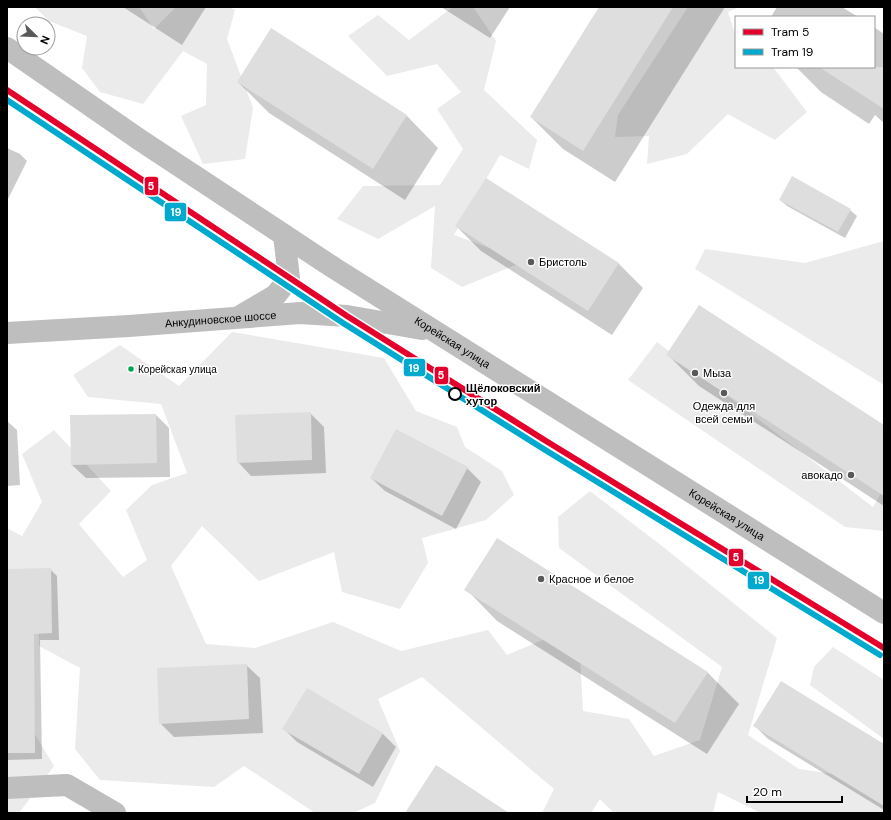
<svg xmlns="http://www.w3.org/2000/svg" width="891" height="820" viewBox="0 0 891 820" font-family="'DM Sans',sans-serif">
<rect width="100%" height="100%" fill="#fff"/>
<!-- green -->
<g fill="#ebebeb">
<polygon points="35,7 139,7 154,29 176,7 229,7 235,10 227,39 253,108 245,159 203,164 181,116 206,105 207,64 183,51 143,104 100,92 82,68 87,36 49,21"/>
<polygon points="453,7 473,7 496,41 484,90 537,140 529,169 500,155 454,235 525,261 462,287 431,268 435,206 378,239 337,219 363,186 440,185 463,149 437,109 461,92 437,64 387,76 348,36 378,15 409,40"/>
<polygon points="688,7 739,7 728,12 736,37 736,67 773,67 807,112 775,140 728,114 687,154 647,164 649,136 615,137 618,115"/>
<polygon points="884,241 884,385 695,269 705,249 805,263"/>
<polygon points="232,332 384,358 416,411 457,427 465,447 502,471 514,495 486,520 422,538 428,563 400,609 342,592 334,552 259,581 202,526 171,566 206,644 255,648 333,622 401,651 488,630 507,655 550,637 580,657 583,711 629,719 654,756 700,740 722,667 559,548 558,517 590,491 662,546 777,638 748,735 799,769 875,780 884,786 884,813 761,813 718,792 713,813 614,813 600,799 591,813 542,813 554,789 422,677 378,699 400,751 375,803 353,813 315,813 244,766 214,787 100,780 75,749 80,668 39,646 37,594 7,588 7,528 22,536 42,502 22,454 54,430 111,491 79,524 123,577 147,560 126,510 152,485 187,473 161,404 88,397 73,375 120,345 179,386"/>
<polygon points="657,342 873,507 884,488 884,531 845,527 628,380"/>
<polygon points="833,647 884,680 884,739 810,685 814,667"/>
<polygon points="19,708 54,766 19,813 7,813 7,716"/>
</g>
<!-- shadow -->
<g fill="#0003">
<polygon points="123,7 206,7 182,45"/>
<polygon points="441,7 510,7 490,38"/>
<polygon points="600,7 725,7 615,182 563,149 531,117"/>
<polygon points="777,7 842,7 858,17 771,17"/>
<polygon points="874,27 884,34 884,123 875,115 869,124 821,92 796,67 874,67"/>
<polygon points="271,30 407,116 438,148 405,200 269,113 238,82"/>
<polygon points="7,148 20,154 27,161 7,201"/>
<polygon points="780,200 850,210 857,216 845,238 787,206"/>
<polygon points="456,226 618,263 643,288 612,335 481,251"/>
<polygon points="668,355 884,426 884,506 699,386"/>
<polygon points="310,413 324,427 326,473 251,476 238,462"/>
<polygon points="156,415 169,428 170,477 86,478 72,465"/>
<polygon points="7,421 17,430 20,485 7,486"/>
<polygon points="467,468 481,482 456,529 385,491 371,478"/>
<polygon points="50,569 57,576 59,640 40,640 42,759 7,760 7,570"/>
<polygon points="466,589 707,672 739,704 707,754 497,621"/>
<polygon points="246,665 260,678 263,733 174,737 160,723"/>
<polygon points="755,726 884,745 884,810 768,739"/>
<polygon points="284,729 383,734 396,747 373,787 297,742"/>
</g>
<!-- building -->
<g fill="#dedede">
<polygon points="599,7 673,7 583,151 530,117"/>
<polygon points="271,28 407,115 373,169 237,82"/>
<polygon points="819,67 884,67 884,109"/>
<polygon points="792,176 851,209 838,232 779,200"/>
<polygon points="486,178 619,263 588,311 455,226"/>
<polygon points="699,305 884,425 884,496 666,355"/>
<polygon points="311,412 312,460 237,463 235,415"/>
<polygon points="156,414 157,463 71,465 70,415"/>
<polygon points="396,429 468,467 442,516 370,478"/>
<polygon points="497,538 708,672 675,723 464,590"/>
<polygon points="51,568 52,633 34,634 35,753 7,753 7,569"/>
<polygon points="247,664 249,719 159,724 157,668"/>
<polygon points="781,681 884,744 884,806 753,726"/>
<polygon points="307,688 383,733 359,774 282,729"/>
<polygon points="436,765 509,813 405,813"/>
</g>
<g fill="none" stroke-linecap="round" stroke-linejoin="round">
<!-- minor -->
<polyline stroke="#bebebe" stroke-width="22" points="7,788 67,785 115,813"/>
<!-- tertiary -->
<g stroke="#bebebe" stroke-width="22">
<path id="s1" d="M 7,48 L 140,140 L 334,268 L 884,613"/>
<polyline points="242,315 276,295 289,278 284,235"/>
<path id="s2" d="M 7,333 L 129,326 L 300,313 L 347,316 L 422,329"/>
</g>
<!-- tram-1 casing -->
<g stroke="#fff" stroke-width="9">
<polyline id="tram-1" points="7,90 347,316 546,441 884,648"/>
</g>
<!-- tram-2 casing -->
<g stroke="#fff" stroke-width="9">
<polyline id="tram-2" points="7,100 343,323 542,448 880,655"/>
</g>
<!-- tram-1 -->
<use href="#tram-1" stroke="#e4002b" stroke-width="6"/>
<!-- tram-2 -->
<use href="#tram-2" stroke="#00a9ce" stroke-width="6"/>
</g>
<!-- markers -->
<g fill="#595959" stroke="#fff" stroke-width="1.5">
<circle cx="531" cy="262" r="4"/>
<circle cx="695" cy="373" r="4"/>
<circle cx="724" cy="393" r="4"/>
<circle cx="851" cy="475" r="4"/>
<circle cx="541" cy="579" r="4"/>
</g>
<circle fill="#00a651" stroke="#fff" stroke-width="1.5" cx="131" cy="369" r="3.5"/>
<circle fill="#fff" stroke="#000" stroke-width="2" cx="455" cy="394" r="6"/>
<g text-anchor="middle" stroke-width="3" stroke-linejoin="round" paint-order="stroke">
<!-- bus labels -->
<g font-size="10" fill="#000" stroke="#fff" text-anchor="start">
<text x="138" y="373">Корейская улица</text>
</g>
<!-- poi labels -->
<g font-size="11" fill="#000" stroke="#fff" text-anchor="start">
<text x="539" y="266">Бристоль</text>
<text x="703" y="377">Мыза</text>
<text x="724" y="410" text-anchor="middle">Одежда для<tspan x="724" dy="13">всей семьи</tspan></text>
<text x="843" y="479" text-anchor="end">авокадо</text>
<text x="549" y="583">Красное и белое</text>
</g>
<!-- street labels -->
<g font-size="11" fill="#000" stroke="#fff">
<text dy="4" stroke="none"><textPath href="#s2" startOffset="214">Анкудиновское шоссе</textPath></text>
<text dy="4" stroke="none"><textPath href="#s1" startOffset="534">Корейская улица</textPath></text>
<text dy="4" stroke="none"><textPath href="#s1" startOffset="858">Корейская улица</textPath></text>
</g>
<!-- stop labels -->
<g font-size="11" font-weight="bold" fill="#000" stroke="#fff" text-anchor="start">
<text x="466" y="392">Щёлоковский<tspan x="466" dy="13">хутор</tspan></text>
</g>
</g>
<g stroke="#fff" stroke-width="1.5">
<rect x="144" y="176" width="15" height="20" rx="4" fill="#e4002b"/>
<rect x="164" y="202" width="23" height="20" rx="4" fill="#00a9ce"/>
<rect x="403" y="358" width="23" height="19" rx="4" fill="#00a9ce"/>
<rect x="434" y="366" width="15" height="19" rx="4" fill="#e4002b"/>
<rect x="728" y="548" width="16" height="19" rx="4" fill="#e4002b"/>
<rect x="747" y="571" width="23" height="19" rx="4" fill="#00a9ce"/>
</g>
<g font-size="11" text-anchor="middle" font-weight="bold" fill="#fff">
<text x="151" y="190">5</text>
<text x="176" y="216">19</text>
<text x="414" y="372">19</text>
<text x="441" y="379">5</text>
<text x="736" y="561">5</text>
<text x="759" y="584">19</text>
</g>
<!-- border -->
<rect width="891" height="820" fill="none" stroke="#000000" stroke-width="16"/>
<!-- legend -->
<rect x="735" y="16" width="140" height="52" fill="#ffffff" stroke="#999999"/>
<rect x="743" y="29" width="20" height="6" fill="#e4002b" stroke="#999999"/>
<text x="771" y="36" font-size="12" fill="#000000">Tram 5</text>
<rect x="743" y="49" width="20" height="6" fill="#00a9ce" stroke="#999999"/>
<text x="771" y="56" font-size="12" fill="#000000">Tram 19</text>
<!-- north arrow -->
<g transform="translate(36 36) rotate(113)"><circle r="19" fill="#ffffff" stroke="#999999"/>
<path d="M0-3L7 15L0 10L-7 15Z" fill="#595959"/>
<text y="-6" font-size="11" font-weight="bold" text-anchor="middle" fill="#000000">N</text>
</g>
<!-- scale -->
<path d="M747 796v6h95v-6" fill="none" stroke="#000000" stroke-width="2"/>
<text x="753" y="796" font-size="12" fill="#000000" stroke="#ffffff" stroke-width="3" paint-order="stroke">20 m</text>
</svg>
